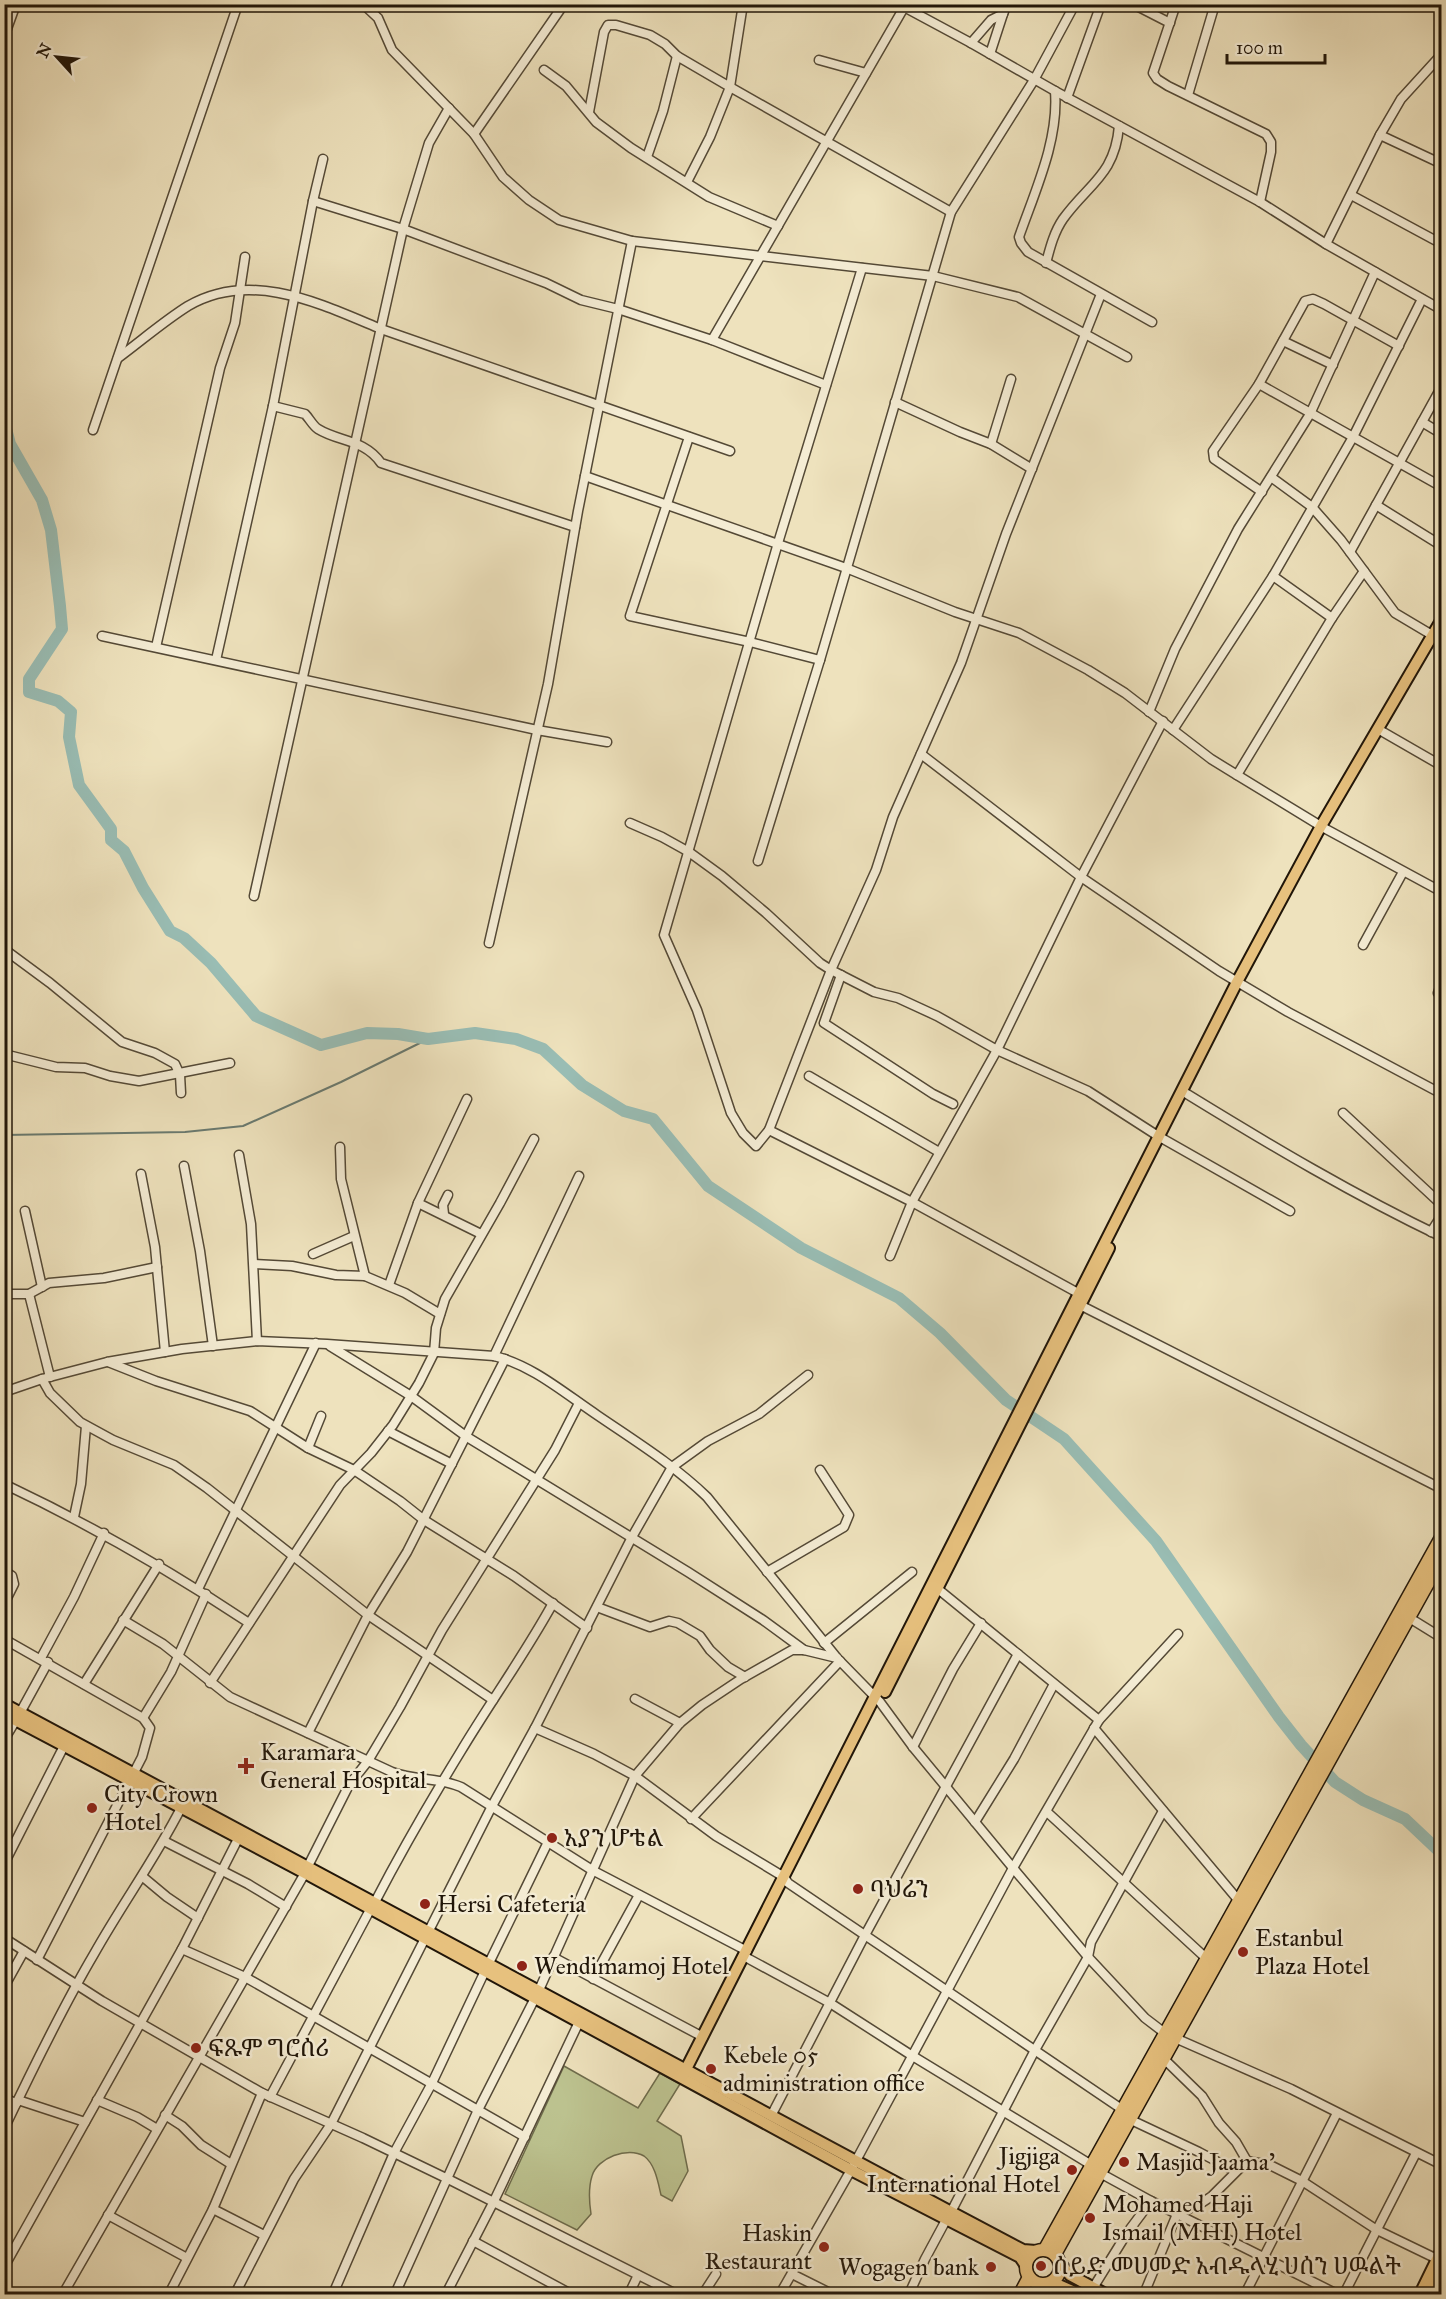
<svg xmlns="http://www.w3.org/2000/svg" width="1446" height="2299" viewBox="0 0 1446 2299" font-family="'IM FELL Great Primer','Noto Serif Ethiopic',serif">
<rect width="100%" height="100%" fill="#eee2bd"/>
<filter id="stains"><feTurbulence type="fractalNoise" baseFrequency=".00333" numOctaves="4"/><feColorMatrix values="0 0 0 0 .2 0 0 0 0 .09 0 0 0 0 .02 0 0 0 .5 -.17"/></filter>
<radialGradient id="worn" r=".72"><stop offset=".6" stop-color="#630" stop-opacity="0"/><stop offset="1" stop-color="#630" stop-opacity=".3"/></radialGradient>
<!-- green -->
<path fill="#bcc28f" stroke="#6e6c4c" stroke-width="1.5" d="M 564,2066 L 638,2108 L 660,2073 L 680,2084 L 657,2121 L 681,2136 L 688,2171 L 672,2201 L 661,2195 C 658,2182 655,2164 644,2156 C 628,2146 597,2158 592,2176 C 588,2189 589,2201 591,2214 L 577,2230 L 505,2194 Z"/>
<g fill="none" stroke-linecap="round" stroke-linejoin="round">
<!-- stream -->
<polyline stroke="#697a70" stroke-width="2" points="4,1135 185,1132 243,1126 341,1082 428,1039"/>
<!-- river -->
<polyline stroke="#99bdb4" stroke-width="12" points="4,421 10,444 42,500 51,530 60,606 62,629 29,679 29,692 58,701 71,712 69,737 79,785 111,829 111,840 124,851 143,888 170,931 184,938 211,963 256,1016 321,1045 367,1033 398,1034 428,1039 475,1033 516,1039 543,1049 582,1085 624,1111 653,1119 708,1186 801,1248 899,1298 940,1333 1006,1400 1064,1439 1156,1541 1279,1717 1301,1745 1335,1782 1363,1800 1405,1819 1442,1854"/>
<!-- minor casing -->
<g stroke="#544936" stroke-width="11">
<g id="minor">
<polyline points="363,4 378,18 392,50 474,134 503,177 529,200 559,220 632,241 933,276 1018,297 1127,357"/>
<polyline points="877,4 904,7 971,43 1055,91 1260,202 1326,244 1442,310"/>
<polyline points="1133,4 1170,23"/>
<polyline points="1176,4 1153,73 1157,79 1168,86 1266,134 1271,142 1271,152 1260,202"/>
<polyline points="4,37 16,4"/>
<polyline points="971,43 991,20 1003,14 1007,4"/>
<polyline points="990,54 1003,14"/>
<polyline points="819,60 866,73"/>
<polyline points="544,70 566,86 596,122 631,148 709,197 778,226"/>
<path d="M 1055,91 C 1059,140 1035,191 1019,237 L 1021,243 L 1028,252 L 1152,322"/>
<polyline points="1188,95 1215,4"/>
<polyline points="1067,98 1101,4"/>
<polyline points="589,112 604,32 608,25 616,25 650,35 665,44 677,56 730,87 951,212"/>
<polyline points="474,134 564,4"/>
<polyline points="1380,135 1442,164"/>
<polyline points="647,157 663,111 677,56"/>
<polyline points="687,182 710,137 730,87 743,4"/>
<polyline points="1351,195 1442,244"/>
<polyline points="313,201 403,229 546,283 581,300 618,309 712,340 826,385"/>
<polyline points="1326,244 1380,135 1401,99 1442,54"/>
<path d="M 1046,263 C 1050,248 1054,232 1063,219 C 1088,184 1115,175 1119,126"/>
<polyline points="862,268 778,543 664,935 697,1010 731,1113 743,1133 756,1146 769,1130 912,1202 1078,1293"/>
<polyline points="712,340 906,4"/>
<polyline points="1283,341 1333,365"/>
<path d="M 118,358 C 141,341 164,321 188,306 C 251,269 321,304 381,329 L 730,451"/>
<polyline points="1259,384 1442,487"/>
<polyline points="895,402 960,432 991,444 1032,469"/>
<path d="M 273,406 L 305,414 C 309,418 313,426 318,429 C 339,442 364,439 381,463 L 575,527"/>
<polyline points="1422,422 1442,434"/>
<polyline points="93,430 238,4"/>
<polyline points="689,437 630,616 750,642 820,660"/>
<polyline points="991,444 1011,379"/>
<polyline points="585,476 846,568 955,612 1019,633 1088,670 1125,693 1211,759 1237,775 1324,828 1442,892"/>
<polyline points="1271,477 1312,507 1341,540 1395,613 1442,641"/>
<polyline points="1262,492 1214,459 1213,451 1259,384 1305,301 1313,299 1324,304 1399,346"/>
<polyline points="1376,505 1442,546"/>
<polyline points="1350,552 1442,386"/>
<polyline points="1273,576 1332,618"/>
<polyline points="102,636 537,730 607,742"/>
<polyline points="156,647 220,368 235,323 245,257"/>
<polyline points="216,660 273,406 313,201 323,159"/>
<polyline points="1149,712 1175,649 1238,529 1310,414 1375,272"/>
<polyline points="1173,730 1273,576 1353,437 1422,299"/>
<polyline points="1383,732 1442,766"/>
<polyline points="921,754 1081,877 1219,971 1288,1012 1442,1094"/>
<polyline points="1237,775 1332,618 1364,571"/>
<polyline points="630,823 662,837 689,852 722,876 766,913 820,963 831,970 874,992 898,998 937,1016 997,1050 1088,1091 1158,1136 1290,1211"/>
<polyline points="758,861 820,660 951,212 1034,80 1075,4"/>
<polyline points="254,896 403,229 429,143 449,108"/>
<polyline points="489,943 548,684 578,511 632,241"/>
<polyline points="1363,945 1403,872"/>
<polyline points="4,949 50,983 122,1042 155,1053 175,1064 180,1075 181,1093"/>
<polyline points="841,975 824,1023 933,1094 953,1104"/>
<polyline points="1442,982 1438,993 1442,997"/>
<polyline points="4,1054 56,1067 85,1068 110,1076 139,1081 230,1063"/>
<polyline points="809,1076 939,1152"/>
<path d="M 1187,1094 C 1270,1145 1354,1195 1442,1237"/>
<polyline points="1343,1113 1442,1205"/>
<polyline points="769,1130 831,970 876,870 893,817 961,663 1006,534 1101,294"/>
<polyline points="340,1147 341,1179 365,1276"/>
<polyline points="239,1155 251,1224 257,1341"/>
<polyline points="184,1166 200,1251 213,1346"/>
<polyline points="141,1174 155,1247 165,1352"/>
<polyline points="418,1203 481,1234"/>
<polyline points="25,1211 42,1287"/>
<polyline points="444,1214 443,1205 448,1195"/>
<polyline points="1431,1232 1442,1215"/>
<polyline points="313,1254 354,1236"/>
<polyline points="890,1256 912,1202 997,1050 1081,877 1163,721"/>
<polyline points="254,1264 292,1266 336,1275 365,1276 405,1293 440,1314"/>
<polyline points="389,1285 418,1203 467,1099"/>
<polyline points="4,1294 29,1294 49,1283 104,1278 157,1267"/>
<polyline points="29,1294 50,1377"/>
<polyline points="1076,1303 1442,1489"/>
<polyline points="330,1346 411,1396 467,1437 688,1572 763,1620 804,1650"/>
<polyline points="494,1356 579,1176"/>
<polyline points="108,1362 156,1381 250,1411 308,1448 354,1470 400,1501 424,1520 514,1576 587,1628"/>
<polyline points="42,1379 50,1393 80,1422 113,1440 174,1465 207,1488 368,1615 493,1700"/>
<path d="M 4,1392 L 42,1379 L 107,1362 L 182,1349 L 257,1341 L 327,1344 L 494,1356 C 532,1365 564,1393 597,1415 C 635,1441 674,1465 707,1497 L 837,1658 L 880,1702 L 913,1747 L 1013,1868 L 1088,1957 L 1145,2018 L 1166,2034 L 1291,2089 L 1442,2165"/>
<polyline points="388,1431 452,1464"/>
<polyline points="308,1448 321,1416"/>
<path d="M 4,1484 C 91,1525 169,1570 249,1623"/>
<polyline points="74,1517 81,1484 86,1426"/>
<polyline points="4,1571 12,1576 14,1584 4,1604"/>
<polyline points="767,1572 844,1527 849,1515 820,1470"/>
<polyline points="198,1589 316,1343"/>
<polyline points="938,1589 1099,1720"/>
<polyline points="597,1607 650,1627 669,1621 678,1623 700,1636 710,1650 728,1667 745,1677"/>
<polyline points="1408,1617 1442,1638"/>
<path d="M 123,1620 L 163,1644 L 230,1697 L 392,1772 C 416,1781 438,1777 461,1787 L 592,1870 L 747,1951"/>
<polyline points="4,1639 143,1718 150,1728 142,1757 37,1960"/>
<polyline points="824,1643 912,1572"/>
<polyline points="41,1658 74,1597 104,1533"/>
<polyline points="210,1683 340,1485 371,1453 393,1425 419,1383 434,1353 436,1328 445,1299 500,1203 534,1139"/>
<polyline points="84,1684 159,1564"/>
<polyline points="635,1699 680,1723"/>
<polyline points="20,1713 48,1662"/>
<polyline points="143,1718 171,1672 206,1594"/>
<polyline points="535,1728 594,1754 635,1776 716,1836 784,1877 788,1883 1123,2110"/>
<polyline points="1094,1728 1239,1901"/>
<polyline points="308,1733 368,1615 407,1552 505,1359"/>
<polyline points="4,1740 16,1720"/>
<polyline points="913,1747 953,1669 981,1623"/>
<polyline points="1047,1812 1207,1959"/>
<polyline points="691,1819 840,1661"/>
<polyline points="975,1822 1014,1759 1054,1684"/>
<polyline points="164,1841 248,1884 286,1907"/>
<polyline points="4,1864 64,1746"/>
<polyline points="308,1866 349,1785 368,1761 400,1707 442,1630 555,1450 579,1403"/>
<polyline points="143,1877 167,1897 198,1918"/>
<path d="M 375,1902 C 402,1850 431,1800 461,1751 C 491,1701 525,1654 553,1603"/>
<polyline points="4,1938 102,2001 262,2093 363,2138 448,2179 676,2294"/>
<polyline points="182,1949 245,1977 525,2137"/>
<polyline points="553,1957 703,2037"/>
<polyline points="749,1959 830,2003 911,2055 1093,2166"/>
<polyline points="489,1963 548,1842"/>
<polyline points="593,1979 639,1895"/>
<polyline points="4,1987 24,1951"/>
<polyline points="539,1990 635,1776 680,1723 702,1705 741,1679 792,1650 804,1650 837,1658"/>
<polyline points="1163,2058 1202,2096 1219,2123 1236,2142 1247,2161"/>
<polyline points="4,2097 16,2104"/>
<polyline points="270,2097 371,1908"/>
<polyline points="18,2100 85,2122"/>
<polyline points="97,2100 137,2117 157,2129"/>
<polyline points="165,2115 182,2126 201,2145 231,2164"/>
<polyline points="771,2116 864,1937 1018,1654"/>
<polyline points="1129,2119 1199,2152 1235,2171"/>
<path d="M 4,2129 C 32,2070 61,2010 94,1954 C 122,1904 155,1859 181,1808"/>
<polyline points="1100,2173 1151,2201 1337,2294"/>
<polyline points="213,2209 264,2235"/>
<polyline points="951,2212 1035,2050 1088,1957 1091,1942 1163,1811"/>
<polyline points="108,2215 187,2258"/>
<polyline points="473,2241 571,2294"/>
<polyline points="4,2267 182,1949 241,1833"/>
<polyline points="792,2274 832,2294"/>
<polyline points="1093,2288 1127,2233 1151,2201"/>
<polyline points="63,2294 305,1873"/>
<polyline points="169,2294 213,2209 262,2093"/>
<polyline points="235,2294 294,2179 331,2124 492,1806 535,1728 632,1537 672,1467 708,1441 759,1414 808,1375"/>
<polyline points="333,2294 394,2153 432,2083 485,1971"/>
<polyline points="395,2294 478,2110 535,1998"/>
<polyline points="446,2294 494,2201 579,2022"/>
<polyline points="629,2294 638,2275"/>
<polyline points="703,2294 716,2274"/>
<polyline points="780,2294 851,2170 1013,1868 1099,1720 1178,1634"/>
<polyline points="909,2294 925,2259 946,2220"/>
<polyline points="1144,2294 1177,2214 1200,2204 1212,2196 1247,2161 1270,2165 1302,2181 1377,2230 1437,2259"/>
<polyline points="1245,2294 1337,2113"/>
<polyline points="1344,2294 1416,2153"/>
</g>
</g>
<!-- major casing -->
<g stroke="#211609" stroke-width="14">
<g id="major">
<polyline points="885,1692 1109,1248"/>
<polyline points="4,1704 951,2212 1023,2250 1036,2251"/>
<polyline points="4,1714 305,1873 851,2170 1020,2257 1026,2266"/>
<polyline points="682,2077 1237,982 1321,826 1442,619"/>
<polyline points="1060,2263 1070,2275 1105,2294"/>
<polyline points="1052,2282 1079,2294"/>
<polyline points="1420,2294 1442,2249"/>
<polyline points="1430,2294 1442,2271"/>
</g>
</g>
<!-- highway casing -->
<g stroke="#211609" stroke-width="15">
<g id="highway">
<polyline points="1045,2249 1442,1536"/>
<circle cx="1043" cy="2267" r="17"/>
<polyline points="1055,2254 1442,1558"/>
<polyline points="1020,2294 1029,2277"/>
</g>
</g>
<!-- minor -->
<use href="#minor" stroke="#f4ecd4" stroke-width="8"/>
<!-- major -->
<use href="#major" stroke="#e7c17e" stroke-width="10"/>
<!-- highway -->
<use href="#highway" stroke="#e7c17e" stroke-width="12"/>
</g>
<!-- markers -->
<g fill="#8f2418" stroke="#f4ecd4" stroke-width="2">
<path d="M243 1757h6v6h6v6h-6v6h-6v-6h-6v-6h6z"/>
<circle cx="92" cy="1808" r="6"/>
<circle cx="552" cy="1838" r="6"/>
<circle cx="858" cy="1889" r="6"/>
<circle cx="425" cy="1904" r="6"/>
<circle cx="1243" cy="1952" r="6"/>
<circle cx="522" cy="1966" r="6"/>
<circle cx="196" cy="2048" r="6"/>
<circle cx="711" cy="2069" r="6"/>
<circle cx="1124" cy="2162" r="6"/>
<circle cx="1072" cy="2170" r="6"/>
<circle cx="1090" cy="2218" r="6"/>
<circle cx="824" cy="2247" r="6"/>
<circle cx="1041" cy="2266" r="6"/>
<circle cx="991" cy="2267" r="6"/>
</g>
<g text-anchor="middle" stroke-width="5" stroke-linejoin="round" paint-order="stroke">
<!-- poi labels -->
<g font-size="24" fill="#211609" stroke="#f4ecd4" text-anchor="start">
<text x="260" y="1760">Karamara<tspan x="260" dy="28">General Hospital</tspan></text>
<text x="104" y="1802">City Crown<tspan x="104" dy="28">Hotel</tspan></text>
<text x="564" y="1846">አያን ሆቴል</text>
<text x="870" y="1897">ባህሬን</text>
<text x="437" y="1912">Hersi Cafeteria</text>
<text x="1255" y="1946">Estanbul<tspan x="1255" dy="28">Plaza Hotel</tspan></text>
<text x="534" y="1974">Wendimamoj Hotel</text>
<text x="208" y="2056">ፍጹም ግሮሰሪ</text>
<text x="723" y="2063">Kebele 05<tspan x="723" dy="28">administration office</tspan></text>
<text x="1060" y="2164" text-anchor="end">Jigjiga<tspan x="1060" dy="28">International Hotel</tspan></text>
<text x="1136" y="2170">Masjid Jaama'</text>
<text x="1102" y="2212">Mohamed Haji<tspan x="1102" dy="28">Ismail (MHI) Hotel</tspan></text>
<text x="812" y="2241" text-anchor="end">Haskin<tspan x="812" dy="28">Restaurant</tspan></text>
<text x="1053" y="2274">ሰይድ መሀመድ አብዱላሂ ሀሰን ሀዉልት</text>
<text x="979" y="2275" text-anchor="end">Wogagen bank</text>
</g>
</g>
<!-- margin -->
<rect width="1446" height="2299" fill="none" stroke="#eee2bd" stroke-width="24"/>
<rect x="6" y="6" width="1434" height="2287" fill="none" stroke="#211609" stroke-width="3"/>
<rect x="12" y="12" width="1422" height="2275" fill="none" stroke="#211609" stroke-width="1.5"/>
<!-- north arrow -->
<g transform="translate(57 57) rotate(297)" stroke="#f4ecd4" stroke-width="4.5" paint-order="stroke">
<path d="M0-4.5L10 22L0 15L-10 22Z" fill="#211609"/>
<text y="-9" font-size="16" font-weight="bold" text-anchor="middle" fill="#211609">N</text>
</g>
<!-- scale -->
<path d="M1227 54v9h98v-9" fill="none" stroke="#211609" stroke-width="3"/>
<text x="1236" y="54" font-size="18" fill="#211609" stroke="#f4ecd4" stroke-width="4.5" paint-order="stroke">100 m</text>
<rect width="100%" height="100%" filter="url(#stains)"/>
<rect width="100%" height="100%" fill="url(#worn)"/>
</svg>
